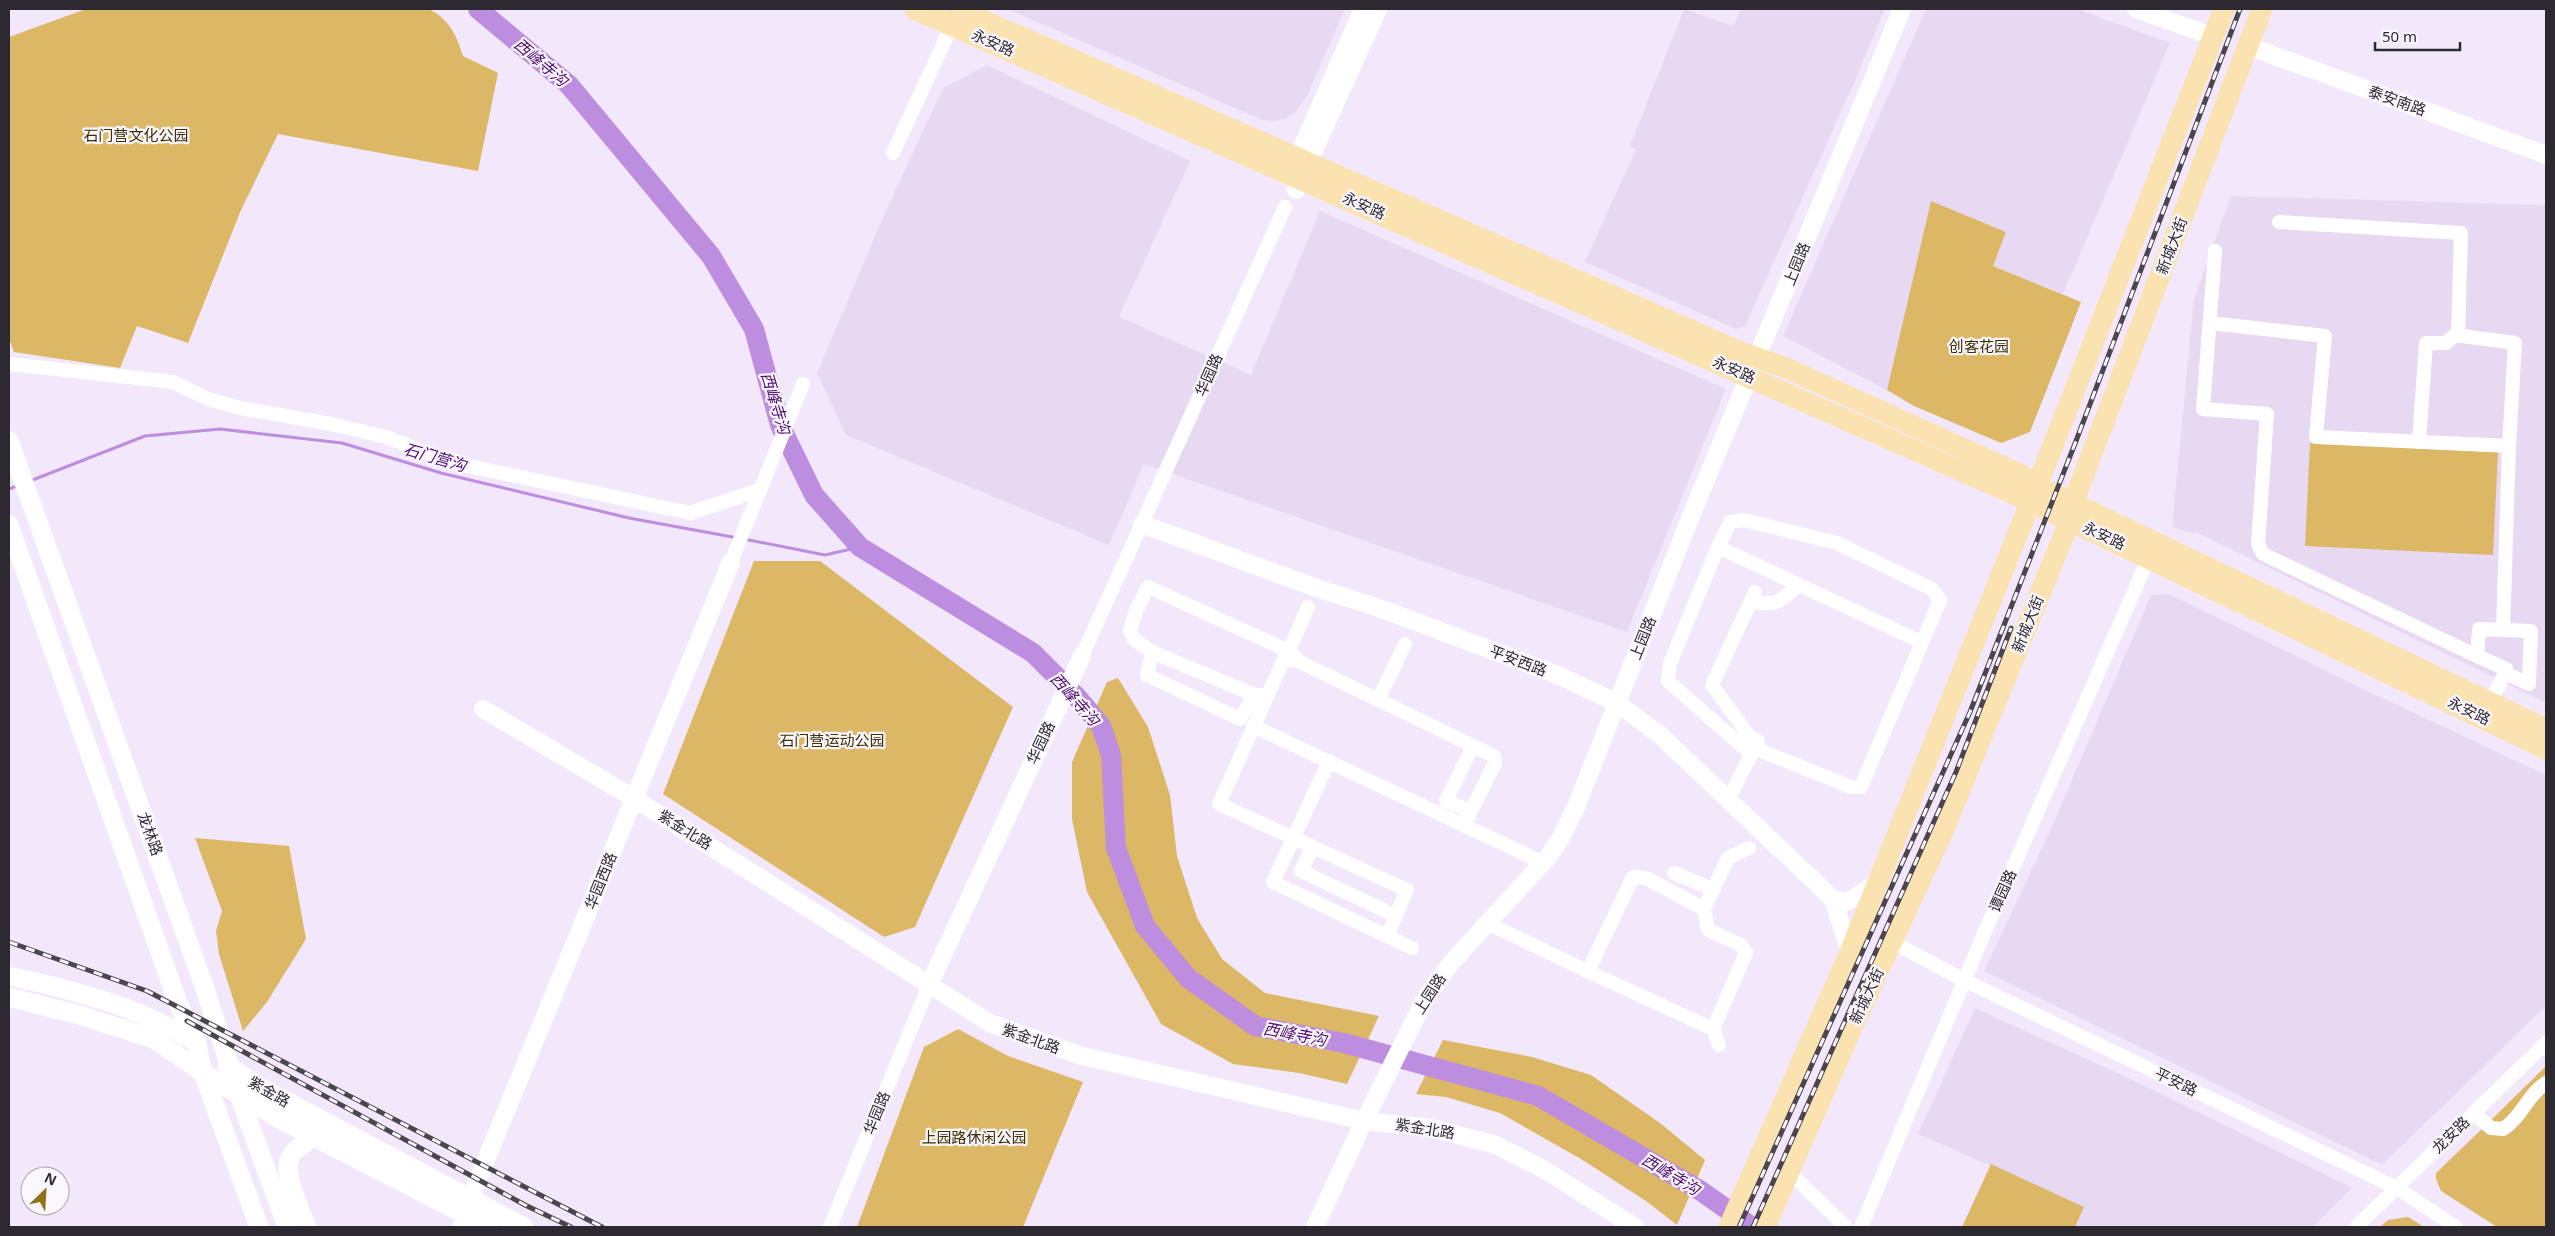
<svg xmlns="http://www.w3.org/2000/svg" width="2555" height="1236" viewBox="0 0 2555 1236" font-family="'Noto Sans','Noto Sans SC',sans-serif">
<rect width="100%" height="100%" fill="#f2e7fb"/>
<!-- built -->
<g fill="#e8d9f3">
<polygon points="1008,9 1345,9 1307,96 1295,112 1285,119 1272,121 1262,120"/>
<polygon points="1684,9 1733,26 1741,9 1885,9 1854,83 1745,326 1736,329 1585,262 1636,149 1630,146"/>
<polygon points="1926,9 2077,9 2170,43 2063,294 1993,266 2006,232 1931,201 1887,390 1783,336"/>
<polygon points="987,65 1190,161 1119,317 1251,375 1320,211 1726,389 1627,632 1144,464 1109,545 846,435 817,373 884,215 943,88"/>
<polygon points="2231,196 2546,205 2546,703 2196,532 2195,534 2172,527 2194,299"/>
<polygon points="2169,594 2361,688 2546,775 2546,1006 2382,1165 1984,971 2050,831 2151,595"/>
<polygon points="1975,1008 2139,1083 2352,1188 2313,1227 2075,1227 2084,1207 1918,1134"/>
</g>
<!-- green -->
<g fill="#dcb766">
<path d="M 86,9 L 429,9 C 449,19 457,36 463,56 L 498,73 L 478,171 L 278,134 L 241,210 L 188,343 L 137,326 L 120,368 L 14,352 L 9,339 L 9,37 Z"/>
<polygon points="1931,201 2006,232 1993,266 2081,302 2030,432 2001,443 1914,406 1887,390"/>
<polygon points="2310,443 2498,452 2493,555 2305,546"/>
<polygon points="754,561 820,561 1013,707 915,927 884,937 663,794"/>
<polygon points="1118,678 1148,727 1170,795 1177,856 1197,918 1222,959 1265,993 1379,1016 1347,1084 1299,1073 1233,1064 1161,1024 1087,892 1072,819 1072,762 1107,682"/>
<polygon points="195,838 289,846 306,939 267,1002 243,1031 219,954 216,931 222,911"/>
<polygon points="958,1029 1008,1056 1083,1082 1023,1227 857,1227 924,1047"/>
<polygon points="1443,1040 1532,1057 1591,1075 1660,1123 1705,1160 1677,1225 1646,1201 1581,1159 1500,1113 1446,1097 1416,1094"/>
<polygon points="2546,1066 2546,1081 2509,1123 2489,1122"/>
<polygon points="2546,1085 2546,1227 2497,1227 2441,1191 2436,1179 2436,1173 2483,1128 2494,1133"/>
<polygon points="1991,1164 2084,1207 2075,1227 1962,1227"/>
<polygon points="2408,1217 2424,1227 2380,1227 2388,1220"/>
</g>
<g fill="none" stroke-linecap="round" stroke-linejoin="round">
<!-- stream -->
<g stroke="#bd8ddf" stroke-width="3">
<polyline points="30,481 145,436 220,429 342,443 441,473 629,518 738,538"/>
<polyline points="9,489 17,486"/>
<polyline points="744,539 825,555 860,547"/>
</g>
<!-- river -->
<polyline stroke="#bd8ddf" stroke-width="20" points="478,9 569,85 711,256 754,329 780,425 814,495 860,547 1033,653 1077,697 1101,726 1111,755 1116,848 1145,926 1188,978 1255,1026 1344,1043 1538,1096 1701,1191 1752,1227"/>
<!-- minor -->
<g stroke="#fff" stroke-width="14">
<polyline points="893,153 952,25"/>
<polyline points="2279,222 2461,233 2458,336"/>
<polyline points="2215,251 2203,409 2267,414 2258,544 2263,554 2477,656"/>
<polyline points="2210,323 2325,336 2316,437 2509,446"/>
<polyline points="9,364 173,382 208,399 240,408 331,424 386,437 454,463 690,513 760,490"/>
<polyline points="2419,442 2426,343 2446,343 2455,335 2515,343 2509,446 2503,630"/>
<polyline points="1718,547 1730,522 1744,520 1837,543 1932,589 1940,600 1861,787 1851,787 1754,748"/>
<polyline points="731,562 803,384"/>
<path d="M 1751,601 C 1775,607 1780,602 1797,586"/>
<polyline points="1289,651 1308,607"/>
<polyline points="1152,652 1134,639 1130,631 1136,611 1148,587 1289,651 1298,660"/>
<polyline points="1082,656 1285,207"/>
<polyline points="1255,695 1152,652 1147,675 1240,719 1255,695 1268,695"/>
<polyline points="1378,700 1405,644"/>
<polyline points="2491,701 2505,673 2529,684 2531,631 2479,629 2477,656 2506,669 2505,673"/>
<polyline points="1253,726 1542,862"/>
<polyline points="1751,754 1668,681 1670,663 1718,547 1921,642"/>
<polyline points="1329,761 1273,882 1412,948"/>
<polyline points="1728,800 1758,741 1749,736 1712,685 1755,592"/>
<polyline points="1471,811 1446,801 1473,746"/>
<polyline points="1313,847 1301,871 1396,916"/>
<polyline points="1674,873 1712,889"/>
<polyline points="1487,923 1585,970 1590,967 1633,877 1646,878 1704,909 1728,858 1749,848"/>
<polyline points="1387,936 1407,890 1219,804 1284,659 1298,661 1494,756 1495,763 1464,825"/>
<polyline points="1892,942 1966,981 2397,1188 2456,1227"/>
<polyline points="1585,970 1713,1029 1746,953 1741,945 1708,930 1704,909"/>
<polyline points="1713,1029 1719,1045"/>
<path d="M 2473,1113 L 2491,1128 L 2503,1129 C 2522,1117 2528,1094 2546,1083"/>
<polyline points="1789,1172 1846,1227"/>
<polyline points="459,1227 465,1214"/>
<polyline points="830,1227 929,985"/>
<polyline points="1861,1227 1983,936 2149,557"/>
<polyline points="2356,1227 2546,1043"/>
</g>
<!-- tertiary -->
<g stroke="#fff" stroke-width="18">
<polyline points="2136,9 2215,37"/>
<polyline points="2248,46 2546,155"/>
<polyline points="1293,168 1363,9"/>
<polyline points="1296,190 1378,9"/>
<polyline points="1142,524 1317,588 1382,609 1560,676 1617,703 1660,735 1833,899"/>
<polyline points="483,709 635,799 990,1023 1082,1056 1364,1121 1431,1128 1496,1145 1545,1170 1635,1227"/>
<polyline points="1850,952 1833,899 1847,902 1878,882"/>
<polyline points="929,985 1082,656"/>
<polyline points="470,1199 731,562"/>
<polyline points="1315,1227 1364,1121 1426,997 1451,963 1547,858 1561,838 1576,807 1695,506 1902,9"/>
</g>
<!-- secondary -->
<g stroke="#fff" stroke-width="19">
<polyline points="9,441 204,986 239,1095 287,1227"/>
<polyline points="9,525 178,1003 196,1042 203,1073 259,1227"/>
<path d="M 9,976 C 73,990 141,1007 197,1043"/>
<polyline points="9,997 79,1015 154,1039 203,1073 283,1121 490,1227"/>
<polyline points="227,1065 261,1088 524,1227"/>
<path d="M 307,1227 C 301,1211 282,1174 290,1158 C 294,1149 305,1143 313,1137"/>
</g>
<!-- primary -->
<g stroke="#fae3b0" stroke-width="21">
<polyline points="914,9 2016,495 2546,749"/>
<polyline points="957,9 1741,352 1786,368 2024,476 2037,486 2546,729"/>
<polyline points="1729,1227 1850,952 2043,471 2224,9"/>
<polyline points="1765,1227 1850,1032 1944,829 2064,535 2079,487 2262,9"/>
</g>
<!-- rail casing -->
<g stroke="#4b454e" stroke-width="5">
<g id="rail">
<polyline points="9,942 147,991 602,1227"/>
<polyline points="187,1021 525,1205 571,1227"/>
<polyline points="1739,1227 1970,712 2076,441 2240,9"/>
<polyline points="1753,1227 1956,772 2011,628"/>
</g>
</g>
<!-- rail -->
<use href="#rail" stroke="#fbf7ff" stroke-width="3" stroke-dasharray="9" stroke-linecap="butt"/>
</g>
<g text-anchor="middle" stroke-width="4.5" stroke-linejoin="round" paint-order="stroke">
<!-- street labels -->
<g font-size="15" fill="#2d2930" stroke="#fbf7ff">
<text transform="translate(993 43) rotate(24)" y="5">永安路</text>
<text transform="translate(2397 101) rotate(20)" y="5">泰安南路</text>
<text transform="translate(1364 206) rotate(24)" y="5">永安路</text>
<text transform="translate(2172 246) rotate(-69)" y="5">新城大街</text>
<text transform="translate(1797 264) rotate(-68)" y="5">上园路</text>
<text transform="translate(1734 370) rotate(24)" y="5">永安路</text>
<text transform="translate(1209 375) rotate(-66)" y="5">华园路</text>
<text transform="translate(2104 536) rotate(25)" y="5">永安路</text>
<text transform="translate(2028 624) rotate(-68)" y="5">新城大街</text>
<text transform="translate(1643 638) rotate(-68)" y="5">上园路</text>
<text transform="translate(1518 661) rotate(21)" y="5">平安西路</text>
<text transform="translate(2469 711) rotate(26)" y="5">永安路</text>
<text transform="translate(1041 743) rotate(-65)" y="5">华园路</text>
<text transform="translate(685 830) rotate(32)" y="5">紫金北路</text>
<text transform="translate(150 834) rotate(70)" y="5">龙林路</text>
<text transform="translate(601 881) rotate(-68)" y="5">华园西路</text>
<text transform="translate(2003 891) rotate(-66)" y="5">谭园路</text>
<text transform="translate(1430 994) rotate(-57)" y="5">上园路</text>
<text transform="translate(1867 996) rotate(-65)" y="5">新城大街</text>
<text transform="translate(1031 1039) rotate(20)" y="5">紫金北路</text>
<text transform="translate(2176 1082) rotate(26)" y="5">平安路</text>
<text transform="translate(269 1092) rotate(30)" y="5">紫金路</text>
<text transform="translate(877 1113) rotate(-68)" y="5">华园路</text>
<text transform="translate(1425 1129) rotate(9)" y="5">紫金北路</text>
<text transform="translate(2451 1135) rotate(-44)" y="5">龙安路</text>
</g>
<!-- park labels -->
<g font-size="15" fill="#3e2d01" stroke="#fbf7ff">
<text x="136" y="141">石门营文化公园</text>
<text x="1979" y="352">创客花园</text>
<text x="832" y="746">石门营运动公园</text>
<text x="974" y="1143">上园路休闲公园</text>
</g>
<!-- water labels -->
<g font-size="16" font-style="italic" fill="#500e71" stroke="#fbf7ff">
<text transform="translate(541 62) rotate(40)" y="6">西峰寺沟</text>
<text transform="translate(776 403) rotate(73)" y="6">西峰寺沟</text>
<text transform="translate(435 457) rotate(16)" y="6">石门营沟</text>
<text transform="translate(1075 699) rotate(48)" y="6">西峰寺沟</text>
<text transform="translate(1295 1034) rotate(11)" y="6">西峰寺沟</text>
<text transform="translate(1671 1174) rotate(31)" y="6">西峰寺沟</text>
</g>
</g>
<!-- border -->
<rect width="2555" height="1236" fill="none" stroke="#2d2930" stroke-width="20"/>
<!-- north arrow -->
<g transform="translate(45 1191) rotate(25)"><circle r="24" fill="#fbf7ff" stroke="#a9a5ac"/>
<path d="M0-4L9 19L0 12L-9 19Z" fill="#937018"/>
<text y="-8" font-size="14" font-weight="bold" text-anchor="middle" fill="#2d2930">N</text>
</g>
<!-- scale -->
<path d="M2375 42v8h85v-8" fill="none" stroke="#2d2930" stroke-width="2.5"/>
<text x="2382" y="42" font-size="15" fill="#2d2930" stroke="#fbf7ff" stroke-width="4" paint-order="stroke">50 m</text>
</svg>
